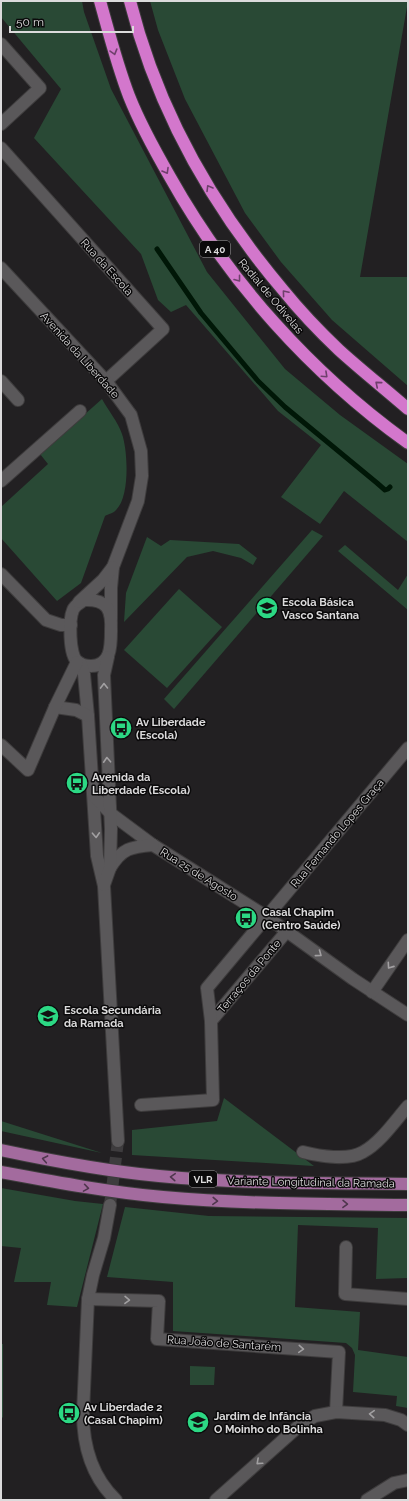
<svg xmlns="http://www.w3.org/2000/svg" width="409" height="1501" viewBox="0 0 409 1501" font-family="Raleway,sans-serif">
<rect width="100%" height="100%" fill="#222022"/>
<!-- green -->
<g fill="#294935">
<polygon points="1,1 82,1 84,12 111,89 207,272 285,369 340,415 408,464 408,542 344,491 320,524 281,497 321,445 278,411 186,305 171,312 158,300 141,254 34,138 61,89 1,17"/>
<polygon points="150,1 408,1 360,277 408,277 408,386 332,320 281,262 245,213 185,99 158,30"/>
<path d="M 102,399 C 108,410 118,422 122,434 C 128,451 130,497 116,510 C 114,513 108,514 105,516 L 81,583 L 57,601 L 1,538 L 1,507 L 48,464 L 40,454 Z"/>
<polygon points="312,530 323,536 174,709 164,699"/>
<polygon points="147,537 161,546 170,540 239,544 257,558 253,565 241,558 213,551 187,557 124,622 126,593"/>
<polygon points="345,545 398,590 408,574 408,610 338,551"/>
<polygon points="179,589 222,627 167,688 124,650"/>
<polygon points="224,1098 314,1166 132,1155 132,1130 217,1121"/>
<polygon points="1,1121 102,1153 1,1131"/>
<polygon points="1,1188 75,1201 103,1204 77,1307 47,1305 51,1282 14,1282 21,1248 1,1246"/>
<polygon points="125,1207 209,1216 408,1218 408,1278 376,1279 378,1228 298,1225 295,1307 360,1312 358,1350 408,1357 408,1408 396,1406 397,1396 353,1392 355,1355 352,1348 346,1343 173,1331 173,1282 107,1277"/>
<polygon points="1,1344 3,1344 3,1418 1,1416"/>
<polygon points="190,1366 215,1367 214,1385 190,1385"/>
</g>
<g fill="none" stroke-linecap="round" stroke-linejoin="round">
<!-- stream -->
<polyline stroke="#001707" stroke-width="5" points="157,249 201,313 258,381 285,407 377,483 385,490 388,489 390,487"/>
<!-- street-tunnel -->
<polyline stroke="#3e3c3e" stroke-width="12" stroke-dasharray="12 6" stroke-linecap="butt" points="110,1205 118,1141"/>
<!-- street casing -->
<g stroke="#3e3c3d" stroke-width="14">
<g id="street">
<polyline points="1,44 40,88 1,124"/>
<polyline points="1,148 163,329 106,381"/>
<polyline points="1,268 106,381 131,415 141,451 142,476 138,501 113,567 111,588 111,619"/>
<polyline points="1,381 18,400"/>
<polyline points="1,481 80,411"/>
<polyline points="1,574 46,620 61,625 71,625"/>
<path d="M 84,600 C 108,599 112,610 111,631 C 111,646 111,666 91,666 C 86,666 80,664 77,661 C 69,655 69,619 73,610 C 75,605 80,603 84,600 Z"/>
<polyline points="79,602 103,580 113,567"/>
<polyline points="81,664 84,674 88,716 97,856 104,886 118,1141"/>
<polyline points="55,707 76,710 88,716"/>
<polyline points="1,745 28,770 55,707 77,662"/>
<polyline points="94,796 110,813 153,845 267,917 353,979 408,1015"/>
<path d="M 110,868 C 122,848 131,847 153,845"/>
<polyline points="104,885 110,868 111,829 104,675 108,657"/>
<polyline points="372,992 408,940"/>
<polyline points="211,1021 287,931"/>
<polyline points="141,1105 213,1100 211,1021 207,988 408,748"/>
<path d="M 303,1152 C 319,1156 348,1161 363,1152 C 380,1143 395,1121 408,1106"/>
<path d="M 110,1205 L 104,1238 L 93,1275 L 88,1299 L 83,1413 C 83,1446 92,1477 116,1500"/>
<polyline points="346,1247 345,1294 408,1299"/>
<polyline points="88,1299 159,1301 157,1339 339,1352 336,1412"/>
<polyline points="216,1500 300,1425 315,1416 336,1412 385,1415 401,1420 408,1425"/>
<polyline points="367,1500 394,1483 408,1480"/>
</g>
</g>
<!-- primary casing -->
<g stroke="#3e3c3d" stroke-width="14">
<g id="primary">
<path d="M 1,1150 C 53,1161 106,1171 159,1176 C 242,1184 325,1183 408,1184"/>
<path d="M 1,1172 C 55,1182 108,1192 163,1197 C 244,1204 326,1204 408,1205"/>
</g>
</g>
<!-- highway casing -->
<g stroke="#3e3c3d" stroke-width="14">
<g id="highway">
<path d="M 100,1 C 109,33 117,65 129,96 C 140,124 155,151 170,177 C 229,282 311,373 408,443"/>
<path d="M 130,1 C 157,108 212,206 283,290 C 300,311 319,331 339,350 C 361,370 385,389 408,409"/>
</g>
</g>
<!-- street -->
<use href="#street" stroke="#5a585a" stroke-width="12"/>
<!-- primary -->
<use href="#primary" stroke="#a36b9e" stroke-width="12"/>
<!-- highway -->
<use href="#highway" stroke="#d377cc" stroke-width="12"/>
</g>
<!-- one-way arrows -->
<defs><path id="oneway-chevron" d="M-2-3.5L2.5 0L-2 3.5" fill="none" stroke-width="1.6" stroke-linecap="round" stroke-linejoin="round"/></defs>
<g stroke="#6f406c">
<use href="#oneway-chevron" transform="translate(114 52) rotate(74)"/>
<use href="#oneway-chevron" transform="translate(166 171) rotate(60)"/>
<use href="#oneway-chevron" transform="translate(209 188) rotate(-121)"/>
<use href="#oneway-chevron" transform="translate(238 279) rotate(52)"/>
<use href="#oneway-chevron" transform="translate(285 293) rotate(-130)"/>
<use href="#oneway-chevron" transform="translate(325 375) rotate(43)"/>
<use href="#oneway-chevron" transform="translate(378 384) rotate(-140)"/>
</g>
<g stroke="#a2a0a2">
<use href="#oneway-chevron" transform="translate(104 686) rotate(-91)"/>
<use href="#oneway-chevron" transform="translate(107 760) rotate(-93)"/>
<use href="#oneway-chevron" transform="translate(96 835) rotate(87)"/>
<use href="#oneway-chevron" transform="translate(319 954) rotate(36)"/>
<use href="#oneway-chevron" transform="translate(390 966) rotate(125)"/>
<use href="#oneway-chevron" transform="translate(127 1300) rotate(1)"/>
<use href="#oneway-chevron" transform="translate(301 1349) rotate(4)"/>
<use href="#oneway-chevron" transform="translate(372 1414) rotate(-176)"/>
<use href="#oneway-chevron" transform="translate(259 1462) rotate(138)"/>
</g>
<g stroke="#4f364d">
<use href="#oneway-chevron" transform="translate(45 1159) rotate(-169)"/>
<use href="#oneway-chevron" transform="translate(173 1177) rotate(-176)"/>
<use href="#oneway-chevron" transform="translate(86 1188) rotate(9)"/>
<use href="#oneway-chevron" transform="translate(215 1201) rotate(3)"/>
<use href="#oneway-chevron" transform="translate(345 1204) rotate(1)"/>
</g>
<!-- icons -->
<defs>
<g id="school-disc" transform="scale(1.15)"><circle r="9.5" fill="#2cd884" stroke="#0b0a0b"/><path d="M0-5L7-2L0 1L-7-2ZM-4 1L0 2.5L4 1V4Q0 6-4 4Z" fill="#111"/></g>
<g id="bus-disc" transform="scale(1.15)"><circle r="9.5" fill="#2cd884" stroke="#0b0a0b"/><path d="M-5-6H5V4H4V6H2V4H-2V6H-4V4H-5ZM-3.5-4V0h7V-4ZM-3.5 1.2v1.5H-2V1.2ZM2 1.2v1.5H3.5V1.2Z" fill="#111"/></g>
</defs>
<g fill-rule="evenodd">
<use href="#school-disc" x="267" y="608"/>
<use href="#bus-disc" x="121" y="728"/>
<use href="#bus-disc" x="77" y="783"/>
<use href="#bus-disc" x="246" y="918"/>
<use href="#school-disc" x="48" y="1016"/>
<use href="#bus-disc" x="69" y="1413"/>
<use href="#school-disc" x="198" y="1422"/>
</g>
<g text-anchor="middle" stroke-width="3" stroke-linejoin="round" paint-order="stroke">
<!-- shield labels -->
<g fill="#0b0a0b" stroke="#9d9c9d" stroke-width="1">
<rect x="200" y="241" width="30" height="16" rx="3"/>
<rect x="189" y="1171" width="28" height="16" rx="3"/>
</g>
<g font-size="10" font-weight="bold" fill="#dcdbdc">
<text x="215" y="253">A 40</text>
<text x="203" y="1183">VLR</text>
</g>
<!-- street labels -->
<g font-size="11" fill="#dcdbdc" stroke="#0b0a0b">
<text transform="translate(107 267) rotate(48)" y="4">Rua da Escola</text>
<text transform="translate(271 296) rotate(50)" y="4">Radial de Odivelas</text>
<text transform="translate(80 355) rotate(48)" y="4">Avenida da Liberdade</text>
<text transform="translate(337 833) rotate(-50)" y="4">Rua Fernando Lopes Graça</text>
<text transform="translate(199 874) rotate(32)" y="4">Rua 25 de Agosto</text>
<text transform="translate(249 976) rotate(-50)" y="4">Terraços da Ponte</text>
<text transform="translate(311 1182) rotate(1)" y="4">Variante Longitudinal da Ramada</text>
<text transform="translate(224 1343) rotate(4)" y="4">Rua João de Santarém</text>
</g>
<!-- poi labels -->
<g font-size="11" font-weight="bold" fill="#dcdbdc" stroke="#0b0a0b" text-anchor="start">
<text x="282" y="606">Escola Básica<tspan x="282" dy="13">Vasco Santana</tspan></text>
<text x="136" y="726">Av Liberdade<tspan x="136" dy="13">(Escola)</tspan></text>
<text x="92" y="781">Avenida da<tspan x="92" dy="13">Liberdade (Escola)</tspan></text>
<text x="262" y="916">Casal Chapim<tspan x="262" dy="13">(Centro Saúde)</tspan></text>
<text x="64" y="1014">Escola Secundária<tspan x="64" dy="13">da Ramada</tspan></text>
<text x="84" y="1411">Av Liberdade 2<tspan x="84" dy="13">(Casal Chapim)</tspan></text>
<text x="214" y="1420">Jardim de Infância<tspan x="214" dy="13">O Moinho do Bolinha</tspan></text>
</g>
</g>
<!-- border -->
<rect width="409" height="1501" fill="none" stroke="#dcdbdc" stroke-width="4"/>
<!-- scale -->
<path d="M10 26v6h123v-6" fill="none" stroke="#dcdbdc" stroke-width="2"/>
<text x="16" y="26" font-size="12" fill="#dcdbdc" stroke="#0b0a0b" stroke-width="3" paint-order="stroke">50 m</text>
</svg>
